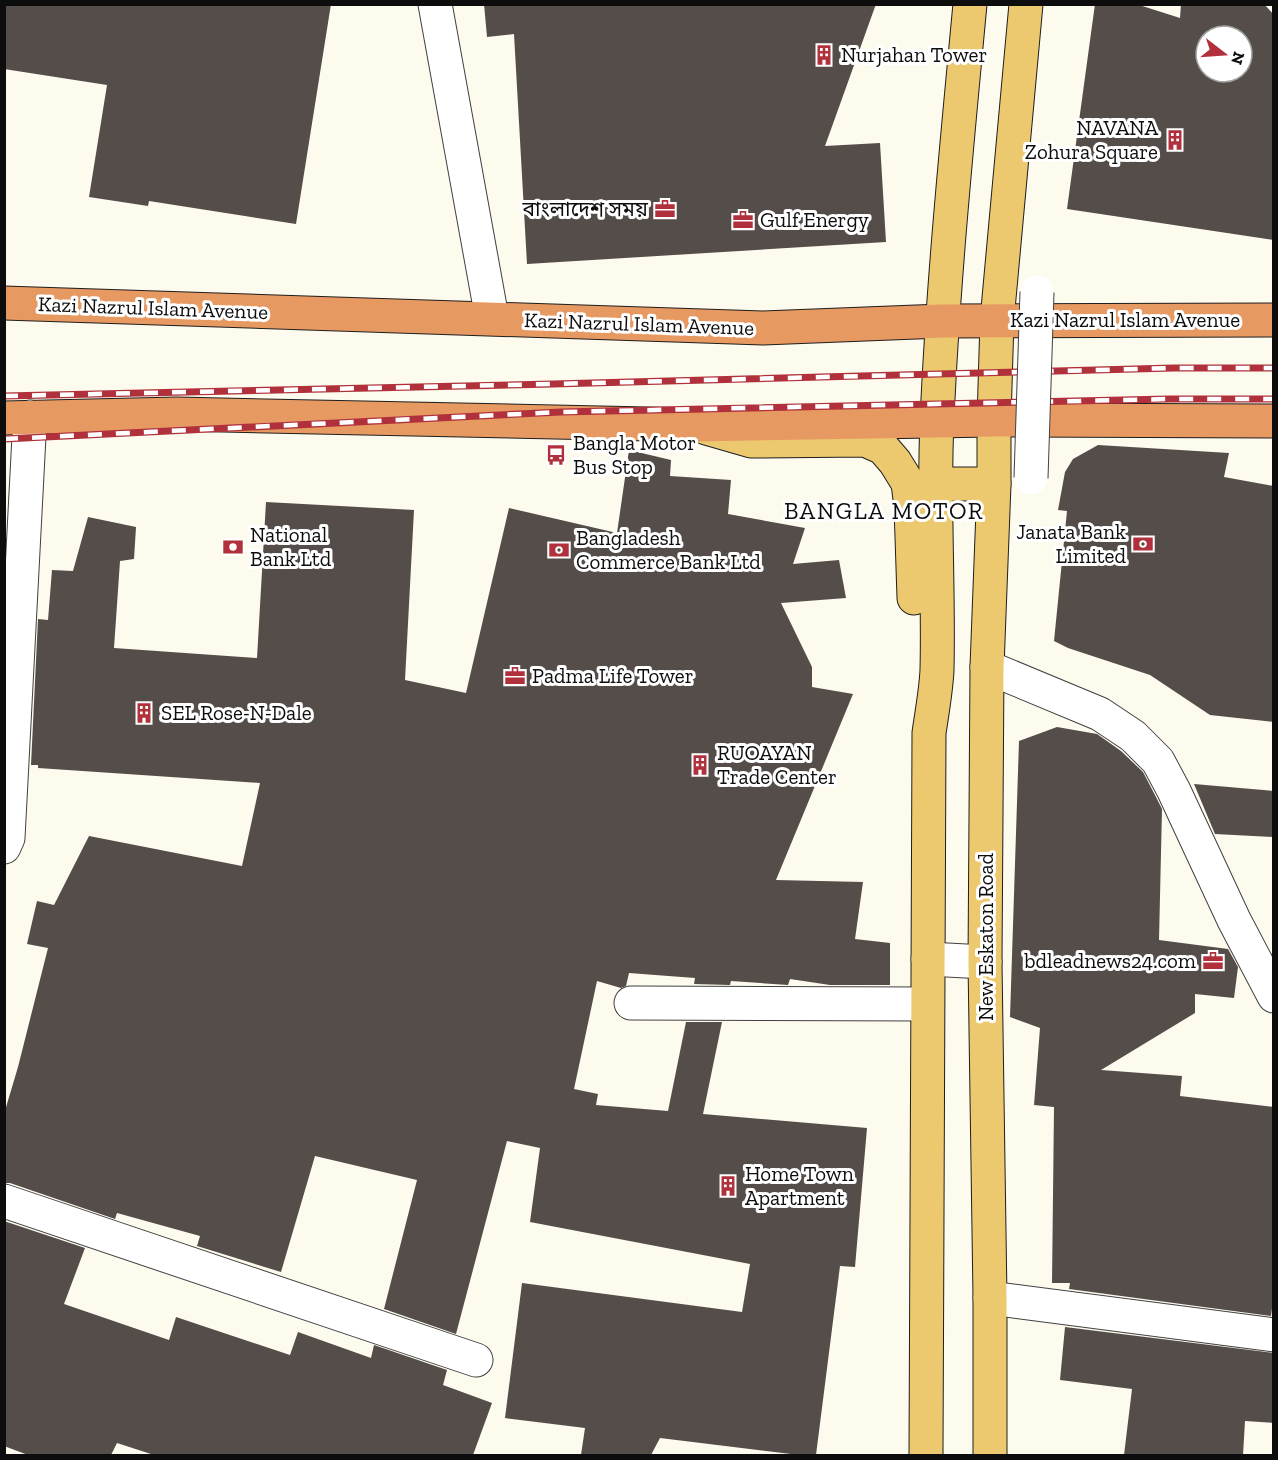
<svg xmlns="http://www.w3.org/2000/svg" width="1278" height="1460" viewBox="0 0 1278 1460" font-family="'Zilla Slab','Noto Sans Bengali',serif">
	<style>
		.building { fill: #544d4a; fill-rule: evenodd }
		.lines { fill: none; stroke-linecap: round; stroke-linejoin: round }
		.minor-casing { stroke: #404040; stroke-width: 35 }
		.major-casing { stroke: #1e1e1e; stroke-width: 35 }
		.highway-casing { stroke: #1e1e1e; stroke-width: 35 }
		.minor { stroke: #fff; stroke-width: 33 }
		.major { stroke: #ecc96f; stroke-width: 33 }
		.highway { stroke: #e79962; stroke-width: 33 }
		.rail-casing { stroke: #b0313c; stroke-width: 7 }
		.rail { stroke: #fff; stroke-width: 4.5; stroke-dasharray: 14; stroke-linecap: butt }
		.minor-bridge-casing { stroke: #404040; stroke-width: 35; stroke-linecap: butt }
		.minor-bridge { stroke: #fff; stroke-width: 33 }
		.labels { text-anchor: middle; stroke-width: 6; stroke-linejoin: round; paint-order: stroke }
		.poi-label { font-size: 21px; fill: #0d0d0d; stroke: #fff; text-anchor: start }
		.street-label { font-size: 21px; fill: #0d0d0d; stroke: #fff }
		.quarter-label { font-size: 24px; letter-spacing: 1.5px; fill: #0d0d0d; stroke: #fff }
	</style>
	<rect width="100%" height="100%" fill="#fdfaee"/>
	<g class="building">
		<polygon points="4,4 331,4 296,224 149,201 148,206 89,197 107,85 4,69"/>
		<polygon points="484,4 876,4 825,146 880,143 886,242 527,264 514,34 487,37"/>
		<path d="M1095 4H1136L1180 18 1181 4H1264L1274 15V240L1067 209ZM1206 36H1242V72H1206Z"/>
		<polygon points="1098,445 1229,453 1224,477 1274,486 1274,722 1210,715 1150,675 1068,648 1054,641 1067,511 1058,510 1065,472 1073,459"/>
		<polygon points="629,450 671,460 670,476 731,480 728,514 805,528 793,564 839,560 846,598 781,603 812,667 812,687 853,694 776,880 863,882 855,939 890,943 890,985 830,985 790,979 788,985 731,981 730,985 694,984 695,978 629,973 626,986 621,988 597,981 574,1089 598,1094 596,1105 668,1111 686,1022 722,1022 703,1114 867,1128 855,1267 840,1266 816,1455 799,1455 660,1438 651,1455 581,1455 585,1428 505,1418 522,1283 742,1312 750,1264 530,1222 540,1148 507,1141 456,1334 384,1309 417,1180 315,1156 281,1272 197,1246 200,1236 117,1213 115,1219 10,1183 4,1183 4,1114 18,1067 48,948 27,944 37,901 54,905 89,836 242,866 260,783 38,768 38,765 31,765 38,619 48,620 52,570 73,571 88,517 136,527 134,559 120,561 114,648 257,658 266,502 414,510 405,680 466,693 509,508 617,533"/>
		<polygon points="1057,727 1097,734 1121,751 1143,772 1157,799 1162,809 1159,940 1228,949 1238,967 1234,998 1195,994 1195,1013 1101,1070 1182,1076 1180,1096 1274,1107 1274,1293 1271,1316 1069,1289 1070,1283 1052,1283 1054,1107 1034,1105 1040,1028 1010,1017 1019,741"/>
		<polygon points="1194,784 1274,791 1274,837 1215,834"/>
		<polygon points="4,1221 85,1248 64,1304 169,1340 176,1317 290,1355 298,1332 371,1358 374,1345 447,1370 443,1385 492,1403 473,1455 154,1455 117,1443 111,1455 28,1455 4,1446"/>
		<polygon points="1065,1327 1274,1353 1274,1423 1245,1421 1243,1455 1124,1455 1132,1389 1060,1380"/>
	</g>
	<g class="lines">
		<g class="minor-casing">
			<g id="minor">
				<polyline points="435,4 492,318"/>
				<polyline points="987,667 1100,714 1133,736 1158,761 1174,791 1234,920 1274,996"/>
				<polyline points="4,847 8,838 30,417"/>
				<polyline points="928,959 985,962"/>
				<polyline points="631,1003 927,1004"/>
				<polyline points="4,1201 476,1360"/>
				<polyline points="990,1298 1274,1335"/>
			</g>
		</g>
		<g class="major-casing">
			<g id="major">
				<polyline points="706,428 751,441 865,440 883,448 895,462 908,483 911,507 914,598"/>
				<polyline points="935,484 994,484"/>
				<path d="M926 1456 929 733C932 712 936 691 937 670 939 587 933 504 937 421 943 282 957 143 970 4"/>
				<polyline points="990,1456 990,1298 985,962 987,667 994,484 994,420 997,320 1026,4"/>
			</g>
		</g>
		<g class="highway-casing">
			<g id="highway">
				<polyline points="4,303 763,328 942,321 1274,320"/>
				<polyline points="4,418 177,414 694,425 994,420 1274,421"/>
			</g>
		</g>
		<use href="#minor" class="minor"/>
		<use href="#major" class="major"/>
		<use href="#highway" class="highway"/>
		<g class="rail-casing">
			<g id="rail">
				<polyline points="4,396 553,384 1174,368 1274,368"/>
				<polyline points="4,439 561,412 1169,399 1274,399"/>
			</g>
		</g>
		<use href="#rail" class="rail"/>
		<g class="minor-bridge-casing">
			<polyline id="minor-bridge" points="1031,478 1037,292"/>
		</g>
		<use href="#minor-bridge" class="minor-bridge"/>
	</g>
	<defs>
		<g id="building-bare" transform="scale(1.62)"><path d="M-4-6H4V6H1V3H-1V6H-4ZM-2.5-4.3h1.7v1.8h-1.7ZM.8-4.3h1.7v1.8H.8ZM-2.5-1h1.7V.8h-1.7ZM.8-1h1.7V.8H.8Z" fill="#b0313c" stroke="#fff" stroke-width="2.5" paint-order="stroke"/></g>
		<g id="office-bare" transform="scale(1.62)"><path d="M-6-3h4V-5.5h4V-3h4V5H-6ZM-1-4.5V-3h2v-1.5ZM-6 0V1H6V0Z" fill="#b0313c" stroke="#fff" stroke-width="2.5" paint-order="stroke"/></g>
		<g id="bus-bare" transform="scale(1.62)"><path d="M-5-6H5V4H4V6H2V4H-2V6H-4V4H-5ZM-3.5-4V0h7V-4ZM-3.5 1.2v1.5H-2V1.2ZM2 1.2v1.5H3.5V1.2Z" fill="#b0313c" stroke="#fff" stroke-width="2.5" paint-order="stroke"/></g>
		<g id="bank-bare" transform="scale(1.62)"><path d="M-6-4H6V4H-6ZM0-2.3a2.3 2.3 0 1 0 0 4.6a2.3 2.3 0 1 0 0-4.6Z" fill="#b0313c" stroke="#fff" stroke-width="2.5" paint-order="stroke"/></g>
	</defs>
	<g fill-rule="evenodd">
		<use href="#building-bare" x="824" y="55"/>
		<use href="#building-bare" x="1175" y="140"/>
		<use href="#office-bare" x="665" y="209"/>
		<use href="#office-bare" x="743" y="220"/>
		<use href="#bus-bare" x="556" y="455"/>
		<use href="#bank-bare" x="1143" y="544"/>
		<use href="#bank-bare" x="233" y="547"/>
		<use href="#bank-bare" x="559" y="550"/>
		<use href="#office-bare" x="515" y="676"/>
		<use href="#building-bare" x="144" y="713"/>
		<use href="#building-bare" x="700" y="765"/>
		<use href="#office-bare" x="1213" y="961"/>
		<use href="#building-bare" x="728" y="1186"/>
	</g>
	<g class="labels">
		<g class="poi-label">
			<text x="841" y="62">Nurjahan Tower</text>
			<text x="1158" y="135" text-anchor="end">NAVANA<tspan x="1158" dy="24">Zohura Square</tspan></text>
			<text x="648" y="216" text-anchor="end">বাংলাদেশ সময়</text>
			<text x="760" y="227">Gulf Energy</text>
			<text x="573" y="450">Bangla Motor<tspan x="573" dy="24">Bus Stop</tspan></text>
			<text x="1126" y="539" text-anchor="end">Janata Bank<tspan x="1126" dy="24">Limited</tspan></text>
			<text x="250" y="542">National<tspan x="250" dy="24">Bank Ltd</tspan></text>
			<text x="576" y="545">Bangladesh<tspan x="576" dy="24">Commerce Bank Ltd</tspan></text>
			<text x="532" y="683">Padma Life Tower</text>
			<text x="161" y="720">SEL Rose-N-Dale</text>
			<text x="717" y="760">RUOAYAN<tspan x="717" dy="24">Trade Center</tspan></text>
			<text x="1196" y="968" text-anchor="end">bdleadnews24.com</text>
			<text x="745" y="1181">Home Town<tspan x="745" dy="24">Apartment</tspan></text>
		</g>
		<g class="street-label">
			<text transform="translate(153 308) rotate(2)" y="7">Kazi Nazrul Islam Avenue</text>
			<text x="1125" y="327">Kazi Nazrul Islam Avenue</text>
			<text transform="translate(639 324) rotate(2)" y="7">Kazi Nazrul Islam Avenue</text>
			<text transform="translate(986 937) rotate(-90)" y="7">New Eskaton Road</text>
		</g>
		<g class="quarter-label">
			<text x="884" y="519">BANGLA MOTOR</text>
		</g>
	</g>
	<rect width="1278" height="1460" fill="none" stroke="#0d0d0d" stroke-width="12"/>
	<g transform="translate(1224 54) rotate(107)"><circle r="28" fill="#ffffff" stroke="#9e9e9e" stroke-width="1.5"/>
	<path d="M0-4.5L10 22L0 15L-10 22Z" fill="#b0313c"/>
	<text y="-9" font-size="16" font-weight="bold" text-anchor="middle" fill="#0d0d0d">N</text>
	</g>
</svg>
